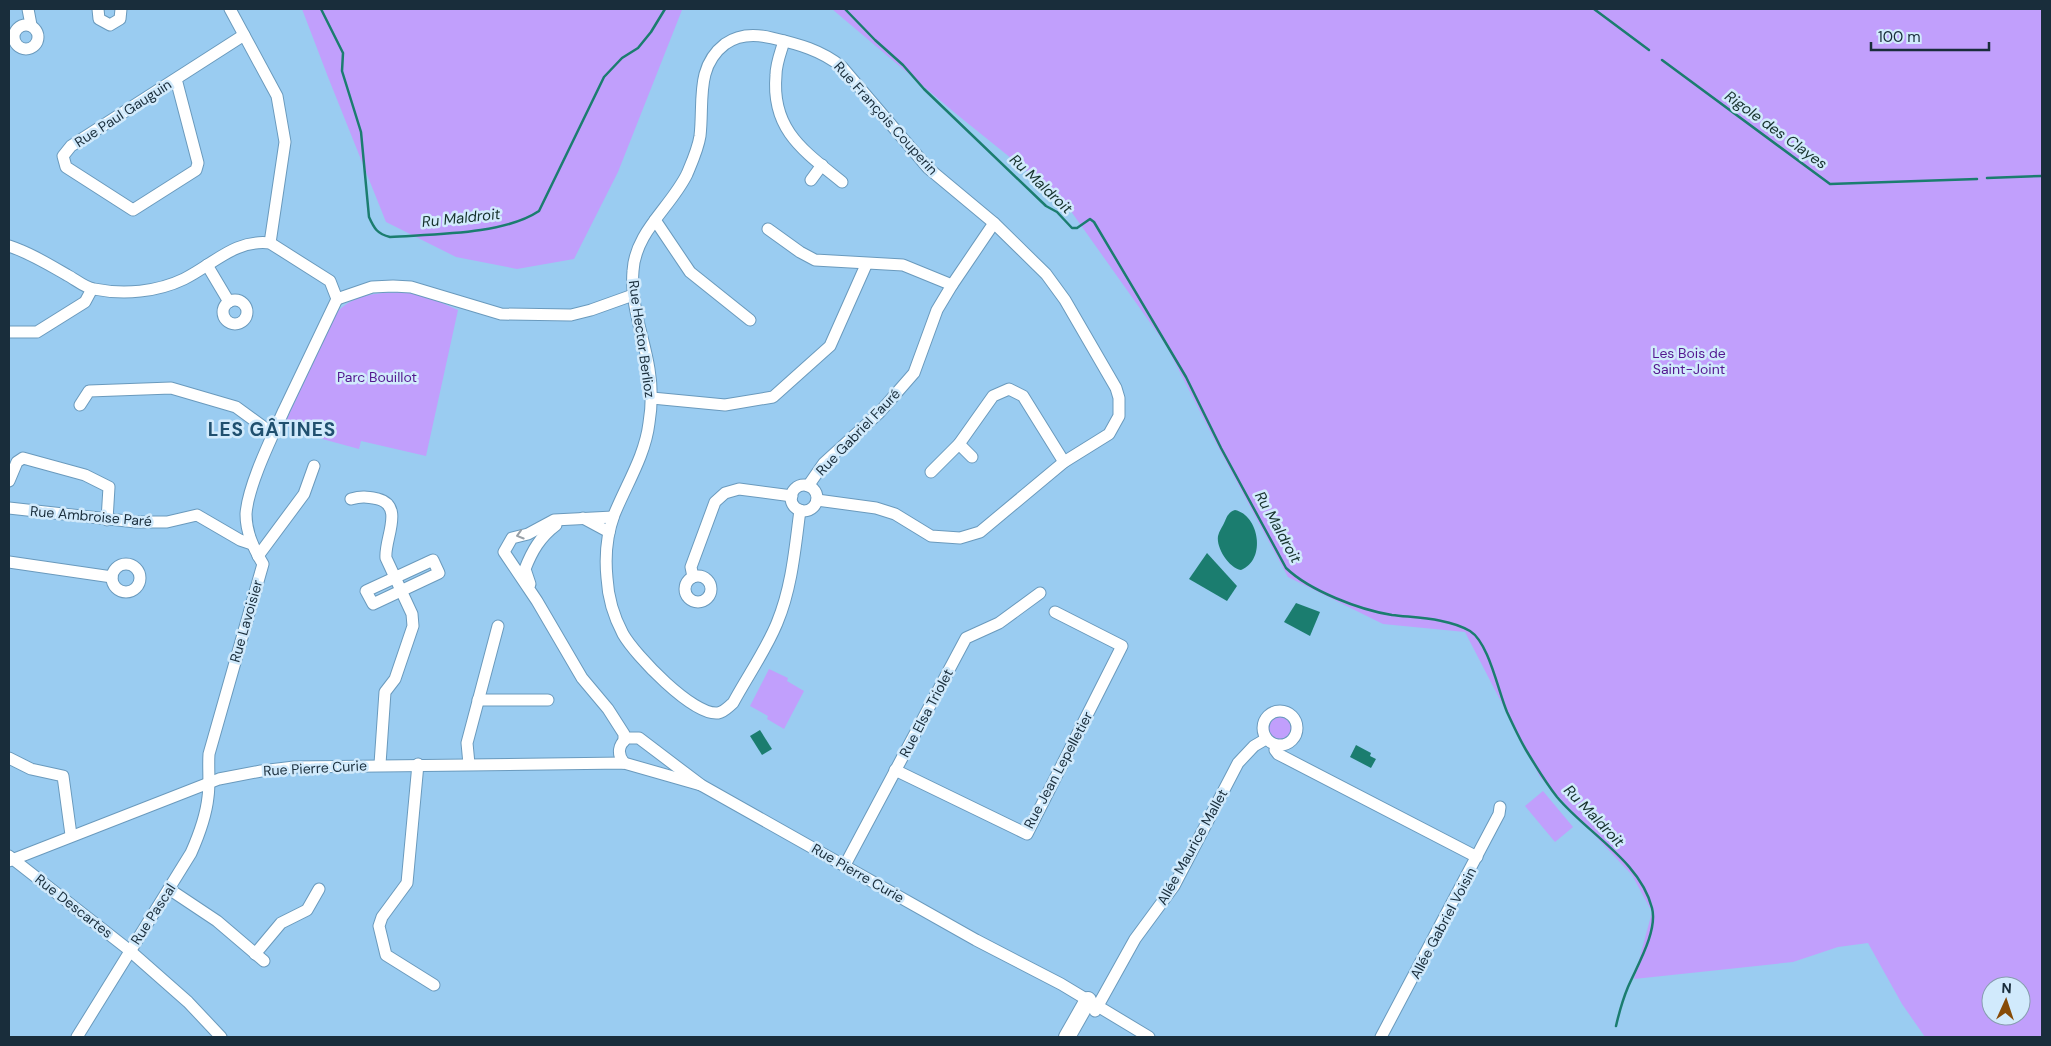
<svg xmlns="http://www.w3.org/2000/svg" width="2051" height="1046" viewBox="0 0 2051 1046" font-family="'DM Sans',sans-serif">
	<style>
		.green { fill: #c19ffc; fill-rule: evenodd }
		.water { fill: #1b7d6f }
		.lines { fill: none; stroke-linecap: round; stroke-linejoin: round }
		.stream { stroke: #1b7d6f; stroke-width: 2.5 }
		.minor-casing { stroke: #6a9abd; stroke-width: 13 }
		.highway-casing { stroke: #6a9abd; stroke-width: 18 }
		.minor { stroke: #fff; stroke-width: 11 }
		.highway { stroke: #fff; stroke-width: 16 }
		.oneway { stroke: #98a0a7 }
		.labels { text-anchor: middle; stroke-width: 5; stroke-linejoin: round; paint-order: stroke }
		.street-label { font-size: 14px; fill: #192d3b; stroke: #d1eafc }
		.park-label { font-size: 14px; fill: #53178f; stroke: #d1eafc }
		.water-label { font-size: 15px; font-style: italic; fill: #16322c; stroke: #d1eafc }
		.district-label { font-size: 19px; font-weight: bold; letter-spacing: 1px; fill: #20506f; stroke: #d1eafc }
	</style>
	<rect width="100%" height="100%" fill="#9accf1"/>
	<g class="green">
		<polygon points="302,9 685,9 682,10 618,172 574,259 517,269 456,257 386,222 328,77"/>
		<path d="M832 9H2042V1037H1925L1902 1004 1868 943 1838 947 1793 962 1634 979 1652 912 1632 875 1540 777 1465 632 1383 624 1288 577 1216 443 1166 345 1063 200 955 113ZM1991 986H2021V1016H1991Z"/>
		<path d="M401 292 424 295 458 310 426 456 361 441 359 449 326 440 284 425 336 313C354 294 377 293 401 292Z"/>
		<polygon points="769,669 788,678 787,681 804,691 784,729 767,719 768,716 750,706"/>
		<circle cx="1280" cy="728" r="13"/>
		<polygon points="1543,791 1573,827 1555,842 1525,806"/>
	</g>
	<g class="water">
		<path d="M1235 510C1259 515 1267 560 1241 570 1229 568 1216 548 1218 536 1219 531 1223 526 1225 521 1227 516 1229 512 1235 510Z"/>
		<polygon points="1207,553 1237,586 1227,601 1189,579"/>
		<polygon points="1296,603 1320,612 1310,636 1284,622"/>
		<polygon points="760,730 772,749 762,755 750,736"/>
		<polygon points="1356,745 1371,753 1370,756 1376,759 1371,768 1350,757"/>
	</g>
	<g class="lines">
		<g class="stream">
			<path d="M321 9 343 53 342 71 361 132 369 217C374 228 377 234 390 237 433 234 503 235 539 211L604 77 622 58 638 48 651 32 665 9"/>
			<path d="M845 9 875 40 903 65 924 89 1046 206 1057 212 1072 228H1077L1090 219 1094 222 1186 377 1221 448 1286 568C1310 591 1360 610 1392 615 1417 618 1448 618 1470 631 1489 643 1498 691 1507 712 1513 725 1519 738 1526 750 1535 765 1546 783 1557 797 1587 833 1640 861 1652 908 1658 931 1637 966 1628 987 1623 999 1619 1013 1616 1026"/>
			<polyline points="1594,9 1649,50"/>
			<polyline points="1662,60 1830,184 1977,179"/>
			<polyline points="1987,178 2042,176"/>
		</g>
		<g class="minor-casing">
			<g id="minor">
				<polyline points="28,9 31,25"/>
				<polyline points="98,9 99,19 110,25 120,19 121,9"/>
				<polyline points="230,9 277,96 285,142 270,243"/>
				<circle cx="26" cy="37" r="12"/>
				<path d="M784 41C781 52 776 63 776 75 771 130 804 151 842 182"/>
				<polyline points="176,79 198,163 196,170 133,210 66,167 63,156 71,146 244,35"/>
				<polyline points="811,180 822,165"/>
				<polyline points="655,220 690,272 750,320"/>
				<polyline points="768,229 800,252 815,260 903,265 952,285"/>
				<path d="M9 246C30 253 48 264 67 275 75 279 85 288 94 289 124 295 157 292 184 279 214 264 235 239 270 243L330 281 337 299C319 336 302 373 284 410 272 437 248 485 246 514 246 533 254 549 263 564L209 754C208 767 210 784 208 797 206 816 199 835 191 853L77 1037"/>
				<polyline points="207,265 229,302"/>
				<polyline points="337,299 372,287 393,286 411,287 501,314 571,315 591,310 633,295"/>
				<circle cx="235" cy="312" r="12"/>
				<polyline points="9,332 37,332 85,302 92,289"/>
				<polyline points="652,398 725,405 773,397 830,346 866,265"/>
				<polyline points="80,405 89,391 171,388 236,407 273,434"/>
				<polyline points="959,444 972,457"/>
				<polyline points="931,472 959,444 993,396 1009,389 1023,396 1064,462"/>
				<polyline points="9,481 17,462 23,458 85,475 109,487 107,520"/>
				<circle cx="804" cy="498" r="13"/>
				<polyline points="808,486 824,463 879,413 914,373 937,310 952,285 994,223"/>
				<path d="M351 499C362 496 367 497 378 499 405 506 384 539 386 558L412 614 413 626 395 679 385 692 380 764"/>
				<polyline points="9,508 136,522 167,522 197,515 240,540 252,544"/>
				<path d="M800 510C795 548 792 587 777 623 766 650 747 677 733 703 728 707 724 712 718 713 693 716 635 655 623 634 614 617 608 597 607 578 605 558 607 534 614 515 626 485 645 456 649 423 652 405 652 387 649 369 644 337 630 305 633 271 635 232 671 207 687 174 692 162 698 149 700 136 704 102 695 67 725 44 739 34 756 34 772 38 798 44 821 50 842 67L928 168 994 223 1046 274 1065 300 1116 388 1119 398V416L1109 434 1064 462 980 532 960 538 931 536 895 514 876 508 817 500"/>
				<polyline points="613,517 554,520 528,534 512,538 504,552 537,601 582,678 608,709 624,734 624,741"/>
				<polyline points="583,518 609,532"/>
				<polyline points="258,556 304,494 314,466"/>
				<polygon points="433,560 439,573 373,604 366,591"/>
				<polyline points="9,562 112,577"/>
				<circle cx="126" cy="578" r="14"/>
				<circle cx="698" cy="589" r="13"/>
				<polyline points="693,577 691,567 715,502 725,493 739,489 792,496"/>
				<path d="M530 584 525 569C532 551 540 537 556 525"/>
				<polyline points="478,700 548,700"/>
				<circle cx="1280" cy="728" r="17"/>
				<polyline points="1276,745 1275,750 1278,754 1477,857"/>
				<polyline points="9,758 31,769 63,776 71,835"/>
				<path d="M624 763C617 754 618 745 627 738H639L701 785 976 940 1061 984 1149 1037"/>
				<polyline points="418,764 407,883 382,917 379,926 386,955 434,985"/>
				<polyline points="469,764 467,743 498,626"/>
				<polyline points="895,770 1027,834 1122,646 1055,612"/>
				<polyline points="9,856 129,950 188,1002 221,1037"/>
				<polyline points="9,861 219,779 261,771 294,767 624,763 701,785"/>
				<polyline points="845,865 966,638 999,623 1040,593"/>
				<polyline points="169,889 217,921 264,961"/>
				<polyline points="255,954 281,923 307,910 319,889"/>
				<polyline points="1095,1011 1135,939 1174,886 1238,763 1254,746 1266,739"/>
				<polyline points="1381,1037 1499,814 1500,807"/>
			</g>
		</g>
		<g class="highway-casing">
			<polyline id="highway" points="1067,1037 1088,1000"/>
		</g>
		<use href="#minor" class="minor"/>
		<use href="#highway" class="highway"/>
	</g>
	<defs><path id="oneway-chevron" d="M-2-3.5L2.5 0L-2 3.5" fill="none" stroke-width="1.6" stroke-linecap="round" stroke-linejoin="round" transform="scale(1.25)"/></defs>
	<use class="oneway" href="#oneway-chevron" transform="translate(520 535) rotate(163)"/>
	<g class="labels">
		<g class="street-label">
			<text transform="translate(123 113) rotate(-33)" y="5">Rue Paul Gauguin</text>
			<text transform="translate(886 118) rotate(48)" y="5">Rue François Couperin</text>
			<text transform="translate(642 339) rotate(82)" y="5">Rue Hector Berlioz</text>
			<text transform="translate(858 432) rotate(-46)" y="5">Rue Gabriel Fauré</text>
			<text transform="translate(91 516) rotate(5)" y="5">Rue Ambroise Paré</text>
			<text transform="translate(246 621) rotate(-74)" y="5">Rue Lavoisier</text>
			<text transform="translate(926 713) rotate(-62)" y="5">Rue Elsa Triolet</text>
			<text transform="translate(315 768) rotate(-3)" y="5">Rue Pierre Curie</text>
			<text transform="translate(1058 770) rotate(-62)" y="5">Rue Jean Lepelletier</text>
			<text transform="translate(1192 847) rotate(-61)" y="5">Allée Maurice Mallet</text>
			<text transform="translate(858 873) rotate(30)" y="5">Rue Pierre Curie</text>
			<text transform="translate(74 906) rotate(38)" y="5">Rue Descartes</text>
			<text transform="translate(153 914) rotate(-57)" y="5">Rue Pascal</text>
			<text transform="translate(1443 923) rotate(-62)" y="5">Allée Gabriel Voisin</text>
		</g>
		<g class="park-label">
			<text x="1689" y="358">Les Bois de<tspan x="1689" dy="16">Saint-Joint</tspan></text>
			<text x="377" y="382">Parc Bouillot</text>
		</g>
		<g class="water-label">
			<text transform="translate(1776 130) rotate(36)" y="5">Rigole des Clayes</text>
			<text transform="translate(1041 184) rotate(43)" y="5">Ru Maldroit</text>
			<text transform="translate(461 218) rotate(-6)" y="5">Ru Maldroit</text>
			<text transform="translate(1278 527) rotate(61)" y="5">Ru Maldroit</text>
			<text transform="translate(1594 816) rotate(46)" y="5">Ru Maldroit</text>
		</g>
		<g class="district-label">
			<text x="272" y="436">LES GÂTINES</text>
		</g>
	</g>
	<rect width="2051" height="1046" fill="none" stroke="#192d3b" stroke-width="20"/>
	<g transform="translate(2006 1001) rotate(3)"><circle r="24" fill="#d1eafc" stroke="#879eaf"/>
	<path d="M0-4L9 19L0 12L-9 19Z" fill="#874b07"/>
	<text y="-8" font-size="14" font-weight="bold" text-anchor="middle" fill="#192d3b">N</text>
	</g>
	<path d="M1871 42v8h118v-8" fill="none" stroke="#192d3b" stroke-width="2.5"/>
	<text x="1878" y="42" font-size="15" fill="#192d3b" stroke="#d1eafc" stroke-width="4" paint-order="stroke">100 m</text>
</svg>
